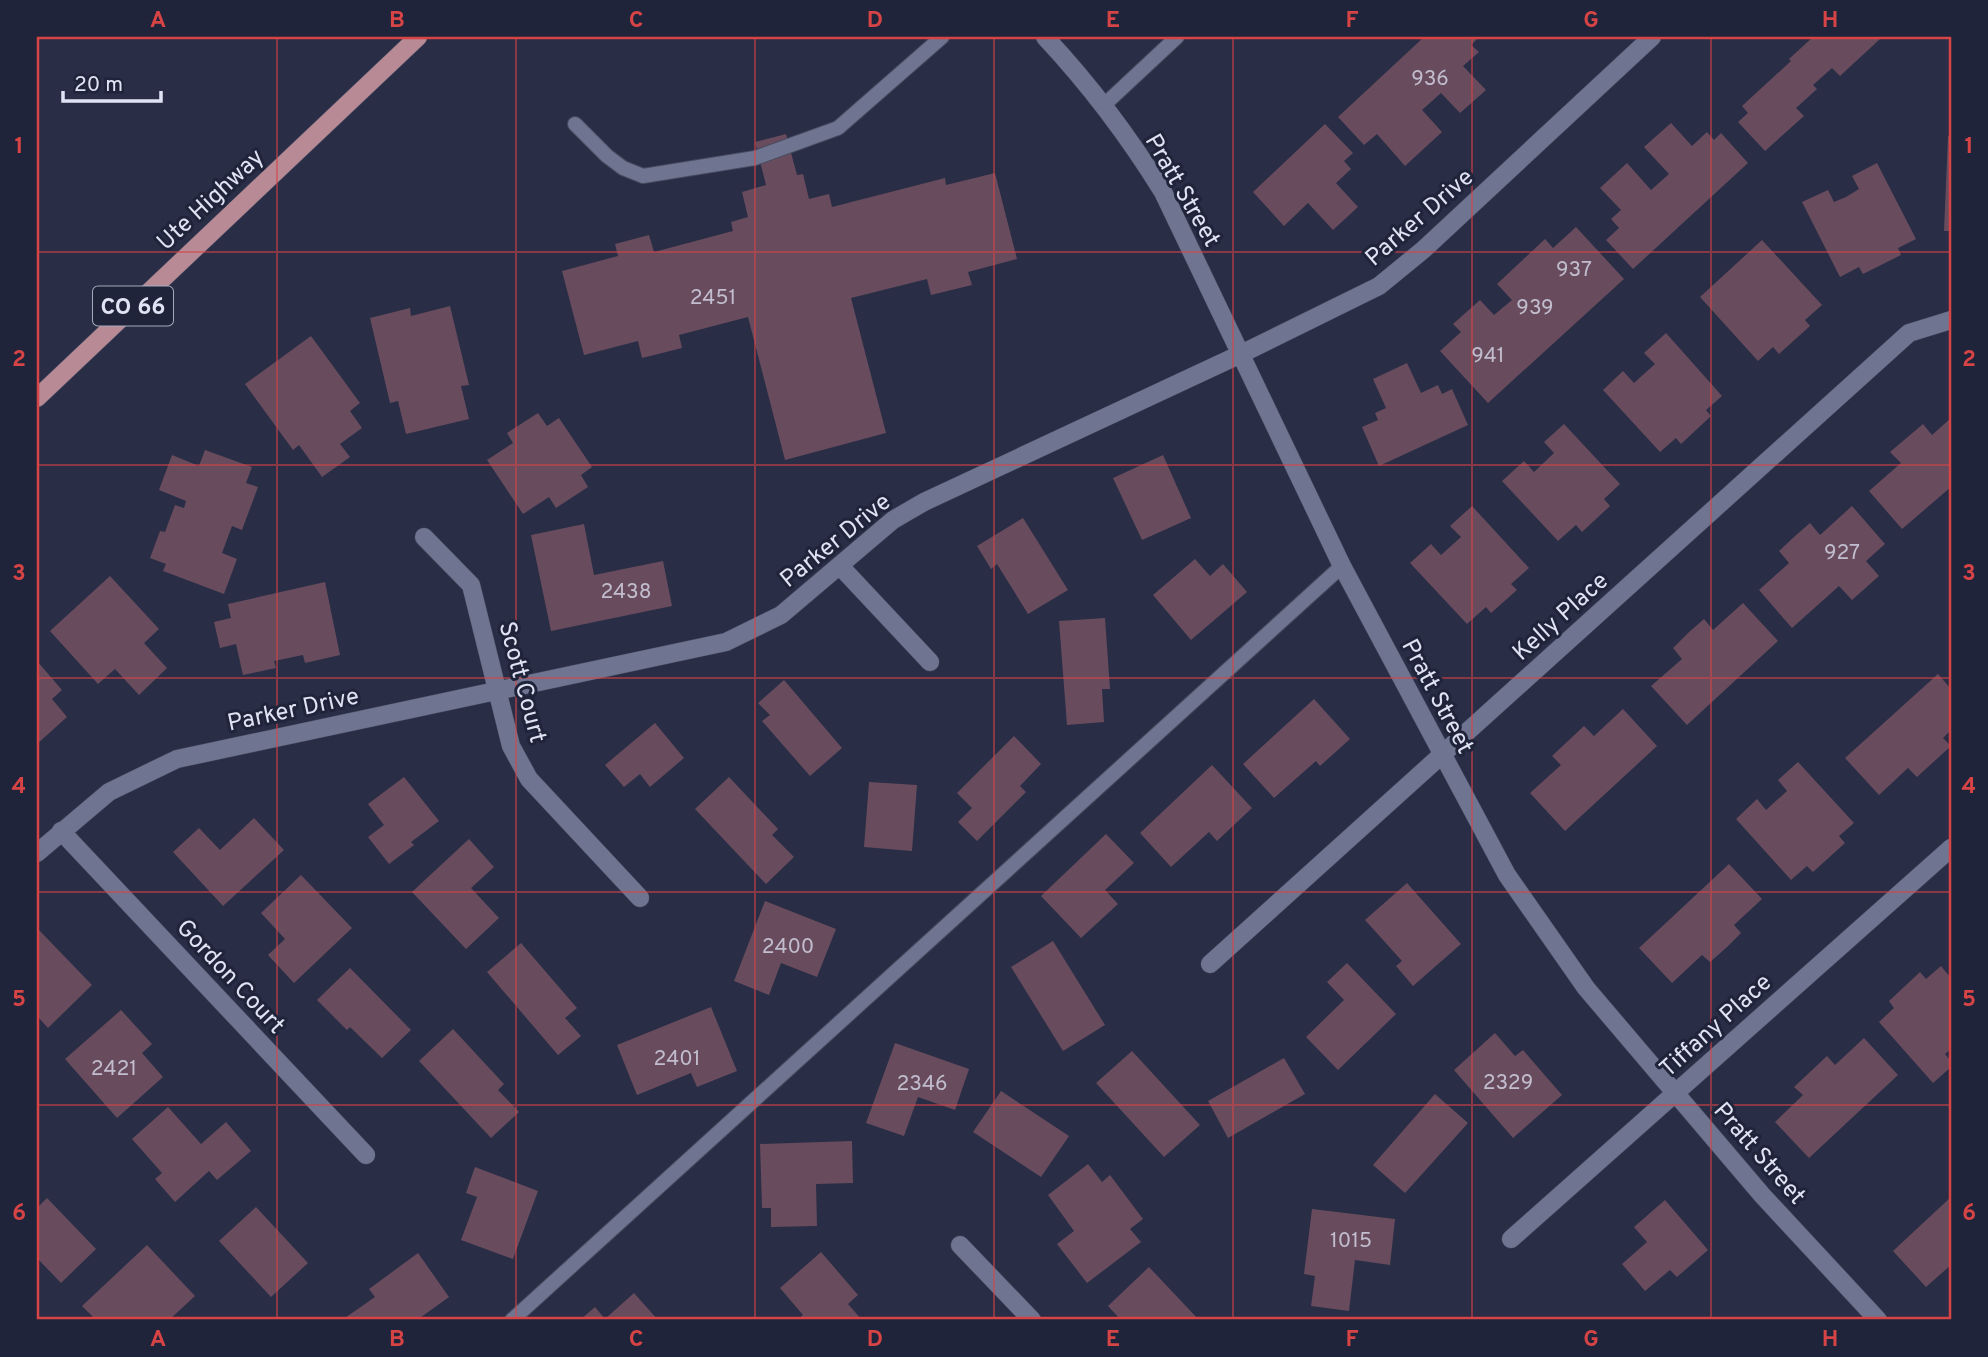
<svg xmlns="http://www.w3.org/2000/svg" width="1988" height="1357" viewBox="0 0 1988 1357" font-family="Overpass,sans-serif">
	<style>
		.building { fill: #684c5d }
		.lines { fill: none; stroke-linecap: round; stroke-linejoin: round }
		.lane-casing { stroke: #474b5f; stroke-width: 16 }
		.street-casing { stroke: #474b5f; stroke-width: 19 }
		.primary-casing { stroke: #474b5f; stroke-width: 19 }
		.lane { stroke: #6f7591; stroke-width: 14 }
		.street { stroke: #6f7591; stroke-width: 18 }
		.primary { stroke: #b78a96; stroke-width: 18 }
		.grid { fill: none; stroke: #d74446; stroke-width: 2; stroke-opacity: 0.55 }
		.labels { text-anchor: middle; stroke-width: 6; stroke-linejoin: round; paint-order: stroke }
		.number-label { font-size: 21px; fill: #c1bdce }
		.shield { fill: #1f243b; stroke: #a5aabc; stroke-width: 2 }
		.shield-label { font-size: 23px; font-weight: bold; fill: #dfe3f3 }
		.street-label { font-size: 24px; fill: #dfe3f3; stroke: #1f243b }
		.neatline { fill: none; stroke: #d74446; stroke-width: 2.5 }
		.grid-label { font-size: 23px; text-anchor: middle; font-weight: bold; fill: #d74446 }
	</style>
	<rect width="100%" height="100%" fill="#292d46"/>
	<g class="building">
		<polygon points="1424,37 1479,37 1471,45 1479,52 1463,66 1486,90 1460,113 1441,93 1422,110 1442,132 1405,166 1377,134 1364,145 1338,117"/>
		<polygon points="1813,37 1878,37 1880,39 1840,76 1832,68 1813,85 1817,89 1796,108 1804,116 1765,151 1738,122 1748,113 1742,106 1791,61 1789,59"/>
		<polygon points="1671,123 1692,146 1707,132 1714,140 1721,133 1748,163 1633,269 1606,240 1619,228 1611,219 1621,210 1600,188 1627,163 1651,190 1669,174 1644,147"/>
		<polygon points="1325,124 1353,153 1344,161 1351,169 1336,183 1358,207 1333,230 1308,203 1284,226 1253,192"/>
		<polygon points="786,134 797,175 803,174 809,199 829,194 832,207 945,178 946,185 995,173 1017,259 968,272 972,285 931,295 927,279 851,298 886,433 785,460 748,317 679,335 682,348 642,358 638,341 584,355 562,271 618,256 615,244 649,235 654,252 733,231 731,222 748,217 742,192 766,185 755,142"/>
		<polygon points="1948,136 1951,136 1951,231 1944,231"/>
		<polygon points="1877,163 1916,239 1898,248 1901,255 1863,274 1859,267 1840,277 1802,202 1828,190 1834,202 1846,197 1859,189 1852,176"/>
		<polygon points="1576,227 1624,279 1488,403 1440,351 1461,332 1453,324 1480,300 1494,315 1512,300 1497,284 1545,239 1553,248"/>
		<polygon points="1762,240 1822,305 1805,320 1810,326 1779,354 1773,347 1758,361 1700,297"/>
		<polygon points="450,306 469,385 461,386 469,419 406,434 398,401 390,403 370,318 410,308 411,316"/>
		<polygon points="1666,333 1722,396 1706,410 1711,416 1681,444 1676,438 1660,452 1603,390 1623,371 1634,383 1645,373 1655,364 1644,353"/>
		<polygon points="311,336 360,403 350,411 362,428 340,444 350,457 322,477 299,445 293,450 245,384"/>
		<polygon points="1407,363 1421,393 1438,385 1442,394 1452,389 1468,425 1379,466 1362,427 1378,420 1375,413 1386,408 1373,379"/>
		<polygon points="538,413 547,426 559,418 592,467 581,475 588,487 556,508 549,497 523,514 487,460 513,443 507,433"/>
		<polygon points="1951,418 1951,487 1902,529 1869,491 1901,463 1890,452 1923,424 1932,435"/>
		<polygon points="1564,424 1620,484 1604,499 1610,506 1582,532 1576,525 1558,541 1502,481 1524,461 1534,472 1554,453 1544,442"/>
		<polygon points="205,450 252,467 246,483 258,487 242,530 232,526 222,553 237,559 224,594 163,571 166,564 150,558 160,531 165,532 175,505 184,508 186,501 159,490 172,455 199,466"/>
		<polygon points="1163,455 1191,518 1142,540 1113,478"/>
		<polygon points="1472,506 1529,568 1511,584 1517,590 1491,613 1486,607 1467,624 1410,563 1431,544 1441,555 1461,537 1450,526"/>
		<polygon points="1852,506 1885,544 1866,561 1879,576 1852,600 1839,586 1792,628 1759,590 1789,563 1779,551 1795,536 1810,523 1820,535"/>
		<polygon points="1023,518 1068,590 1028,614 997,564 991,569 977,546"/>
		<polygon points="584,524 594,575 663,561 672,606 551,631 531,535"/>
		<polygon points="1195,559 1210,576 1223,564 1247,592 1191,640 1153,595"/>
		<polygon points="110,576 159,629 144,643 167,668 139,695 115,669 98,684 50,631"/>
		<polygon points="325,582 340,655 305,663 303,655 274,661 276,668 243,675 236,644 220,648 214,622 231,618 228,604"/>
		<polygon points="1743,603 1778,641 1687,725 1651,686 1682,659 1673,648 1688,633 1704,619 1713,630"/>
		<polygon points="1105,618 1110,689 1102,689 1104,722 1067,725 1059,621"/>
		<polygon points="37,661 62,690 52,699 67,717 37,744"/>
		<polygon points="1938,674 1951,689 1951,730 1943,738 1951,746 1917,777 1908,768 1879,795 1845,758"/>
		<polygon points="784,680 842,748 810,776 762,721 770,715 758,703"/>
		<polygon points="1314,699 1350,739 1320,766 1316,761 1274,798 1243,764"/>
		<polygon points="1623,709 1657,746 1565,831 1530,793 1561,765 1552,756 1584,726 1594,736"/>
		<polygon points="655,723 684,758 650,787 640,774 624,787 605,765"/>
		<polygon points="1014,736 1041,764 1020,786 1026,792 977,841 958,822 972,808 957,793"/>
		<polygon points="1798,762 1854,823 1839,836 1845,843 1813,872 1807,866 1791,880 1736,819 1757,799 1766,810 1787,791 1778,780"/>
		<polygon points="1212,765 1252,808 1217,841 1209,832 1171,867 1140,833"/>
		<polygon points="404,777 439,821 411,842 414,845 389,864 368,837 384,825 368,804"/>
		<polygon points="729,777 778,829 772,835 794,857 766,884 695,809"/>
		<polygon points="869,782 917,785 912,851 864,847"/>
		<polygon points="254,818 284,850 223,906 173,852 199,828 220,850"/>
		<polygon points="1106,834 1134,863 1105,890 1118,904 1081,938 1041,896"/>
		<polygon points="469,839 494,867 471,888 499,918 466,949 412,892"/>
		<polygon points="1729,864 1762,899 1734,925 1741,933 1726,948 1710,962 1702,955 1672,983 1639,948"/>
		<polygon points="301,875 352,928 294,983 268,955 285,939 261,913"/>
		<polygon points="1407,883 1461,944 1413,986 1396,966 1402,961 1365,920"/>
		<polygon points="765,901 836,929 817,977 781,963 769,995 734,981"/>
		<polygon points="37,928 92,985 48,1028 37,1016"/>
		<polygon points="1053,941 1105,1025 1063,1051 1011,967"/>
		<polygon points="521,943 577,1008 565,1018 581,1036 558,1055 487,972"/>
		<polygon points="1347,963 1396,1014 1338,1070 1306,1037 1344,1000 1327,982"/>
		<polygon points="1941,966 1951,978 1951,1049 1945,1054 1951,1061 1951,1067 1933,1083 1879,1022 1894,1008 1889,1001 1920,972 1926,979"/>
		<polygon points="350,968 411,1030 382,1058 350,1027 347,1030 317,1000"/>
		<polygon points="711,1007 737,1071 697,1087 691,1073 637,1095 617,1045"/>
		<polygon points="121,1010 152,1044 142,1053 163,1077 117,1118 65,1059"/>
		<polygon points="453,1029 504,1084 498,1090 519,1112 491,1138 419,1061"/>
		<polygon points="1495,1033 1515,1056 1523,1050 1562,1095 1513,1138 1454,1070"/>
		<polygon points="1864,1038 1898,1075 1809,1158 1775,1122 1803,1095 1794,1087 1827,1056 1835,1065"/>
		<polygon points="895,1043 969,1069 955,1110 918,1097 904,1136 866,1123"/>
		<polygon points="1132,1051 1200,1125 1164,1157 1096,1083"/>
		<polygon points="1284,1058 1305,1094 1228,1138 1208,1101"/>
		<polygon points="1001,1091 1069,1136 1041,1177 973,1132"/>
		<polygon points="1435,1094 1468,1123 1405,1193 1373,1165"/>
		<polygon points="168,1107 201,1144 226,1122 251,1151 217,1180 209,1171 175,1202 155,1179 162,1173 132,1139"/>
		<polygon points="852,1141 853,1183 816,1184 817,1226 771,1227 771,1208 762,1208 760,1144"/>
		<polygon points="1088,1164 1102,1182 1110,1175 1143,1219 1130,1229 1141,1242 1087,1283 1057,1244 1074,1231 1048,1195"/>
		<polygon points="475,1167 538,1191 513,1259 461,1240 477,1197 466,1193"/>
		<polygon points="1951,1197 1951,1265 1926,1287 1893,1251"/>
		<polygon points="47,1198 96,1249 61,1283 37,1258 37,1208"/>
		<polygon points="1665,1200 1708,1250 1677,1277 1670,1270 1645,1291 1622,1264 1647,1242 1634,1227"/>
		<polygon points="256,1207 308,1263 271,1297 219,1241"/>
		<polygon points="1312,1209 1395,1219 1390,1265 1355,1260 1349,1311 1311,1306 1315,1276 1304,1274"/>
		<polygon points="147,1245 195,1296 169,1320 96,1320 82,1306"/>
		<polygon points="821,1252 858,1295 848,1304 862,1320 797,1320 803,1315 780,1288"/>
		<polygon points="418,1253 449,1297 417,1320 342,1320 375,1297 369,1289"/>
		<polygon points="1149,1267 1199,1320 1121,1320 1108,1306"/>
		<polygon points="634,1293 658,1320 580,1320 595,1307 605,1319"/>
	</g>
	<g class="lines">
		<g class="lane-casing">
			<g id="lane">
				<polyline points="1103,106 1177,37"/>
				<polyline points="575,124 607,156 623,168 643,176 755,158 838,128 942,37"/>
				<polyline points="512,1320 1342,566"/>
			</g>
		</g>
		<g class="street-casing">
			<g id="street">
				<path d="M1045 37C1089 84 1129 137 1163 192L1342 566 1507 875 1586 988 1762 1195 1878 1320"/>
				<polyline points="424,537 471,585 511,746 529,779 640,898"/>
				<polyline points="840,566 930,662"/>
				<polyline points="61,831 366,1155"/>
				<polyline points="37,853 109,792 177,759 726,642 781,615 893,520 924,502 1241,354 1379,286 1423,250 1652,37"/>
				<polyline points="1210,964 1909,333 1951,320"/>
				<polyline points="1511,1239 1951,848"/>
				<polyline points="960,1245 1032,1320"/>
			</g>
		</g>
		<g class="primary-casing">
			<polyline id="primary" points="37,398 418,37"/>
		</g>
		<use href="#lane" class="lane"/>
		<use href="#street" class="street"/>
		<use href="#primary" class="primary"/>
	</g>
	<path class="grid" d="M277 37V1320M516 37V1320M755 37V1320M994 37V1320M1233 37V1320M1472 37V1320M1711 37V1320M37 252H1951M37 465H1951M37 678H1951M37 892H1951M37 1105H1951"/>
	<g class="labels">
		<g class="number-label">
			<text x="1430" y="85">936</text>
			<text x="1574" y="276">937</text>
			<text x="713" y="304">2451</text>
			<text x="1535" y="314">939</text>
			<text x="1488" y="362">941</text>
			<text x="1842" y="559">927</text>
			<text x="626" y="598">2438</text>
			<text x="788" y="953">2400</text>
			<text x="677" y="1065">2401</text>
			<text x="114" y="1075">2421</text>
			<text x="1508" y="1089">2329</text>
			<text x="922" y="1090">2346</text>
			<text x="1351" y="1247">1015</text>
		</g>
		<rect class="shield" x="93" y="286.5" width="80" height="39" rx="5"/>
		<g class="shield-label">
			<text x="133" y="314">CO 66</text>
		</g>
		<g class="street-label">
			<text transform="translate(1183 190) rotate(60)" y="8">Pratt Street</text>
			<text transform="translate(210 199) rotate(-43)" y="8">Ute Highway</text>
			<text transform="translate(1419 217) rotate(-41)" y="8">Parker Drive</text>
			<text transform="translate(835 540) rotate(-39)" y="8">Parker Drive</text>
			<text transform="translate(1560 616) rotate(-42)" y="8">Kelly Place</text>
			<text transform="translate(523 682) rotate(75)" y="8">Scott Court</text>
			<text transform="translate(1438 696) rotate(62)" y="8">Pratt Street</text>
			<text transform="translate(293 709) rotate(-12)" y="8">Parker Drive</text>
			<text transform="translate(231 976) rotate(47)" y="8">Gordon Court</text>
			<text transform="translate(1715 1025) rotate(-42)" y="8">Tiffany Place</text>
			<text transform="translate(1760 1153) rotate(49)" y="8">Pratt Street</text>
		</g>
	</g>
	<rect width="1988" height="1357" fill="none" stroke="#1f243b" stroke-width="77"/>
	<path d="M63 91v10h98v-10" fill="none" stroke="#dfe3f3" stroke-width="3.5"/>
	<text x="74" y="91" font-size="21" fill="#dfe3f3" stroke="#1f243b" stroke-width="5" paint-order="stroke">20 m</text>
	<rect x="38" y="38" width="1912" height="1280" class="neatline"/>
	<g class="grid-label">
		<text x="158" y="27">A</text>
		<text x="397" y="27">B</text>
		<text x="636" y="27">C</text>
		<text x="875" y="27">D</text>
		<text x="1113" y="27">E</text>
		<text x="1352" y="27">F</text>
		<text x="1591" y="27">G</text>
		<text x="1830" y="27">H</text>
		<text x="19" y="153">1</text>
		<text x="1969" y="153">1</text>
		<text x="19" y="366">2</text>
		<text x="1969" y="366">2</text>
		<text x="19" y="580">3</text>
		<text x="1969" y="580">3</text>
		<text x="19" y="793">4</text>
		<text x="1969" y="793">4</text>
		<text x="19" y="1006">5</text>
		<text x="1969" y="1006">5</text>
		<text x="19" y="1220">6</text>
		<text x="1969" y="1220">6</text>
		<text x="158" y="1346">A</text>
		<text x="397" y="1346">B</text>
		<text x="636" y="1346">C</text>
		<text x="875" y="1346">D</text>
		<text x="1113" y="1346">E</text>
		<text x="1352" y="1346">F</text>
		<text x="1591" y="1346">G</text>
		<text x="1830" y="1346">H</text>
	</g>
</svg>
